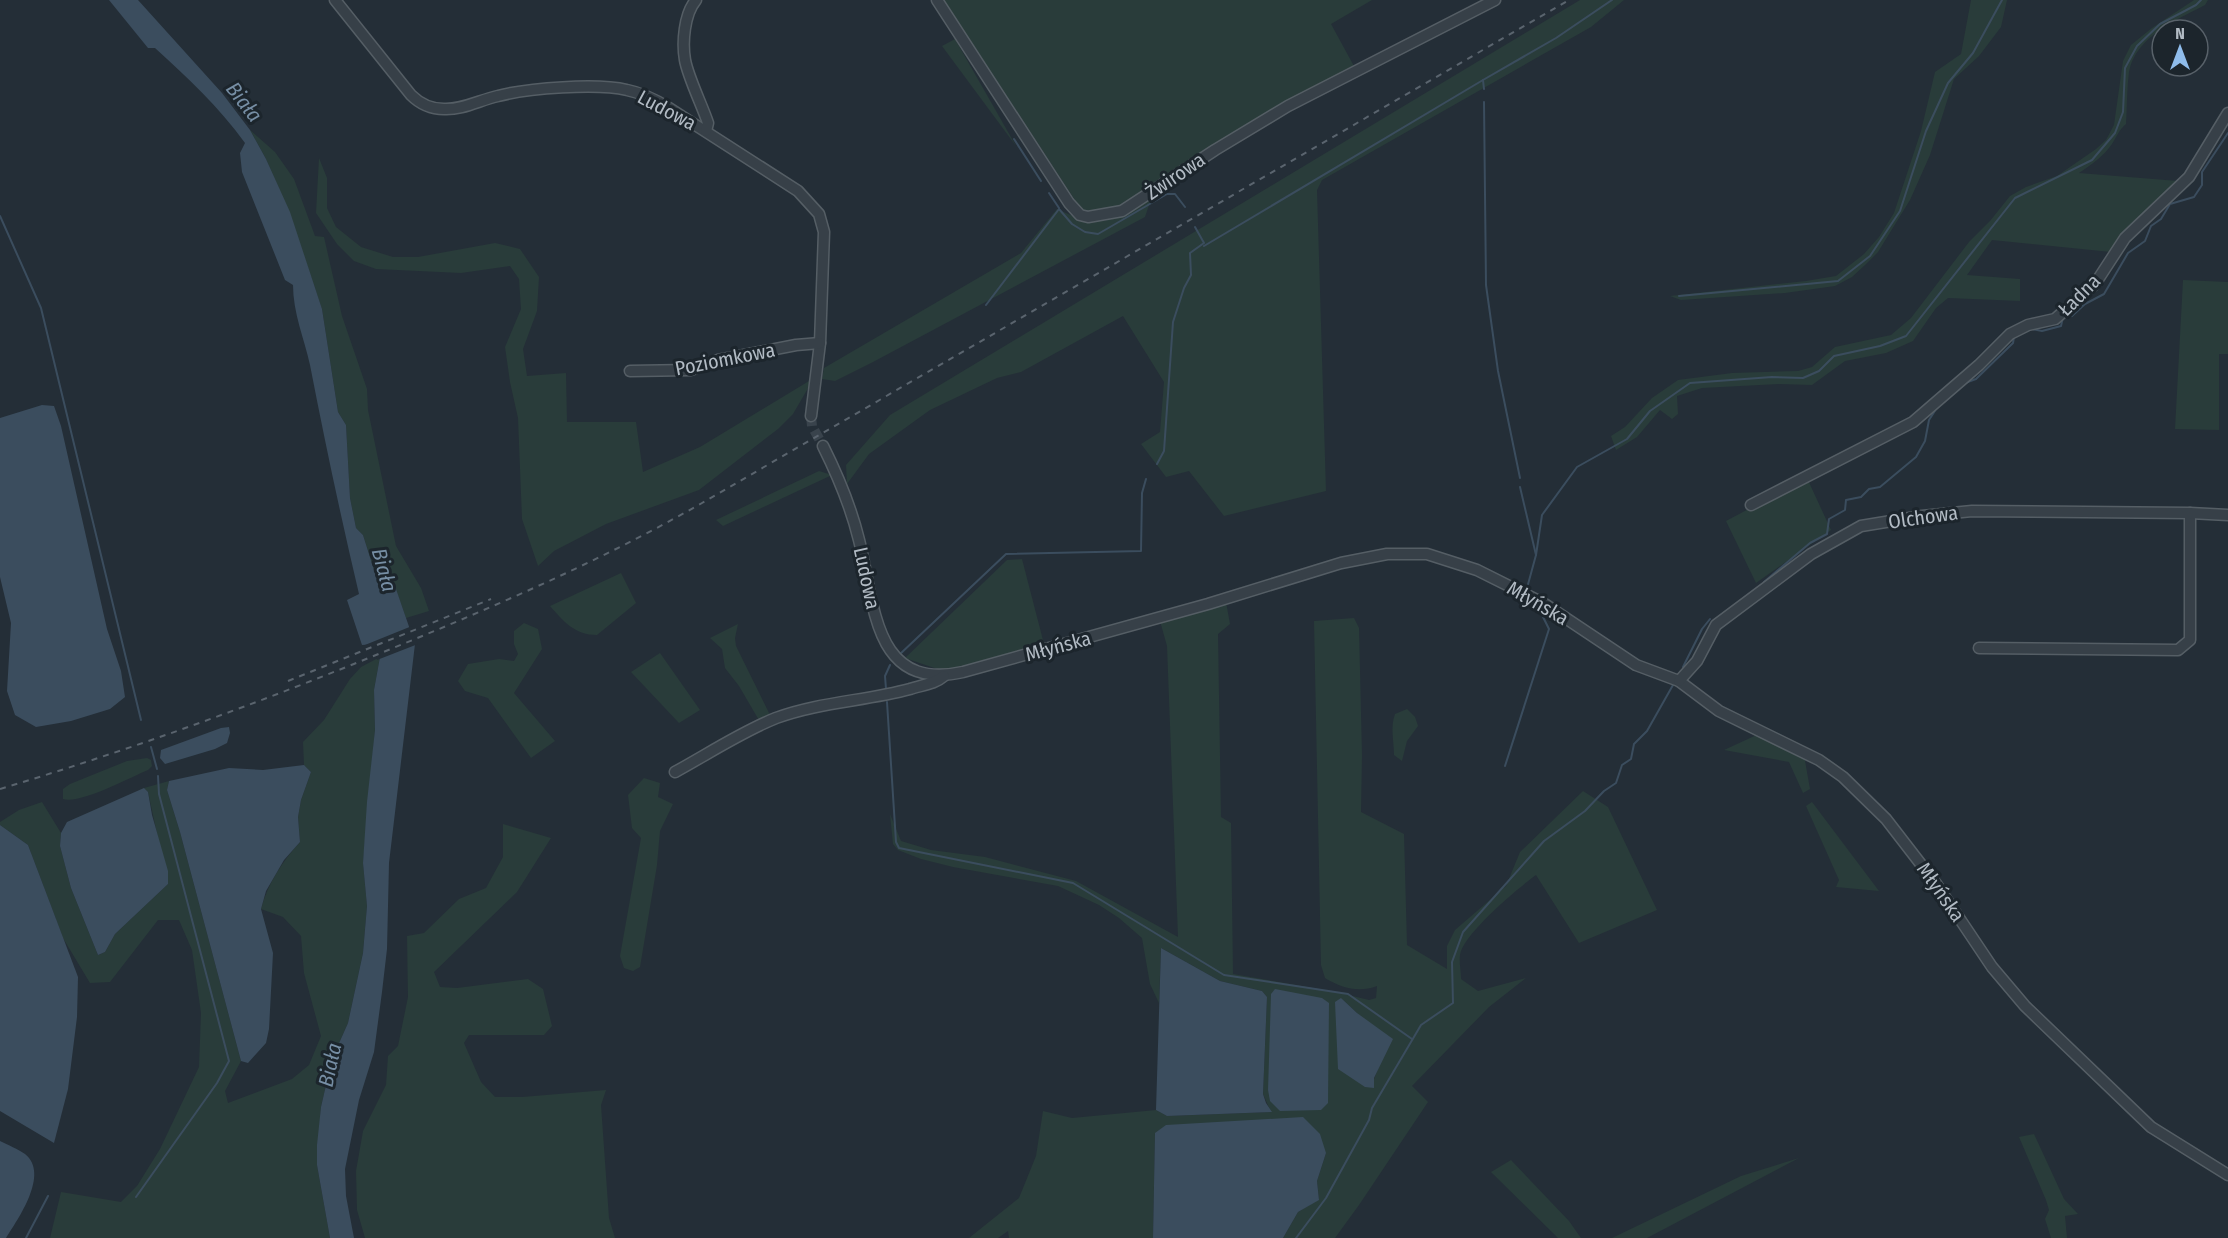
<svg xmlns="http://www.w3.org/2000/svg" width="2228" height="1238" viewBox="0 0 2228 1238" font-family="'Fira Sans Condensed',sans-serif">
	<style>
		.green { fill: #293c3a; fill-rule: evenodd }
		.water { fill: #3b4d5e }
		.pier { fill: #242e37 }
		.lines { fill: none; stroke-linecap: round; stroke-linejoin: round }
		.stream { stroke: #3b4d5e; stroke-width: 2 }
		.street-tunnel { stroke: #39434c; stroke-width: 10; stroke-dasharray: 10 5; stroke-linecap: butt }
		.street-casing { stroke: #555e65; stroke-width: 13 }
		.street { stroke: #374048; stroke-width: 10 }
		.rail { stroke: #5a646e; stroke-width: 2; stroke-dasharray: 6 6; stroke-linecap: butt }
		.labels { text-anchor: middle; stroke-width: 6; stroke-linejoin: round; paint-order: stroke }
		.street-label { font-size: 20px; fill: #b2bbc4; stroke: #1c252c }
		.water-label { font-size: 21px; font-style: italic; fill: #768ea4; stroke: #1c252c }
	</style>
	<rect width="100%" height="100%" fill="#242e37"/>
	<g class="green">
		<polygon points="944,0 1372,0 1331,24 1355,68 1120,207 1096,212 1082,211"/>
		<polygon points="1580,0 1624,0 1591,27 1322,180 1317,190 1326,491 1224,516 1189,471 1166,477 1141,444 1160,432 1164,382 1123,316 1021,372 997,378 930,410 869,454 847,484 846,465 890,415"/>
		<polygon points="1971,0 2007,0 2001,27 1979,56 1954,79 1930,155 1910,200 1878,252 1865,265 1852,277 1835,286 1785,293 1681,300 1670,296 1806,281 1836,276 1864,254 1879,237 1894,213 1921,131 1935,72 1961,54"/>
		<path d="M2194 0H2208L2205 5C2178 19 2135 37 2129 72 2127 88 2127 107 2126 124 2119 130 2117 136 2112 144 2104 156 2091 165 2079 173L2178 181 2111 252 1992 240 1967 275 2020 279V301L1948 298 1936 308 1913 341 1886 353 1845 361 1812 385 1779 384 1702 388 1677 396 1678 414 1672 419 1660 410 1637 437 1616 450 1611 436 1625 427 1652 398 1678 380 1732 373 1798 371 1812 367 1835 347 1891 335 1911 318 1969 242 1990 221 2010 196 2026 187 2057 176 2096 149 2106 140 2114 125 2123 61 2131 45 2152 28Z"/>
		<polygon points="955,39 1016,146 942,46"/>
		<polygon points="250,130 275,152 294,179 315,236 324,237 342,316 367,389 368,410 396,546 421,588 429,611 406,618 395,587 380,589 363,535 356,528 350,498 346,425 338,412 322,309 289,212 266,159"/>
		<polygon points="319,158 327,178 327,208 336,227 361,247 393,257 418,257 495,243 520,249 539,277 537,311 523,349 527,376 566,373 567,422 636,422 643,472 700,447 814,378 793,414 778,429 699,490 606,524 554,551 538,566 522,519 518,418 510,382 505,347 521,309 519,279 510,266 461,273 376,269 354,261 337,244 316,213"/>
		<path d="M1151 199 1145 217 873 362 835 381 822 379 824 368 1021 253 1057 209C1098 229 1114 223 1151 199Z"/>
		<polygon points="2183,280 2228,282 2228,354 2219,354 2219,430 2175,429"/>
		<polygon points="819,471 832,475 723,526 716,520"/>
		<polygon points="1807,478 1831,530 1756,583 1726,521"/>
		<polygon points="1022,559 1044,644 943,671 905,658 1007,560"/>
		<path d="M621 573 636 603 597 635C575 635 564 622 550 606Z"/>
		<path d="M1226 602 1230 624 1218 634 1221 817 1231 823 1233 974 1336 992 1369 1000 1376 998 1377 986C1359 993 1341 988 1325 978L1321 965 1314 621 1354 618 1359 628 1362 755 1361 812 1404 834 1407 945 1447 969V946L1455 930 1506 886 1520 852 1583 791 1608 807 1657 910 1579 943 1536 875C1518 888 1463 934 1460 955 1459 962 1461 971 1461 979L1478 991 1526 978 1489 1007 1412 1086 1428 1102 1359 1205 1335 1238H1283L1298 1212 1319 1199 1317 1181 1326 1153 1155 1133 1153 1238H1009L1008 1231 998 1238H969L1019 1198 1036 1156 1043 1111 1072 1118 1156 1110 1167 1116 1271 1112 1263 1094 1267 997 1262 991 1220 981 1161 948 1159 1003 1150 984 1142 938 1119 918 1099 905 1058 886 953 867 921 859 898 850 893 844 890 814 901 841 931 850 985 857 1076 881 1178 937 1167 646 1160 621ZM1341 998 1357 1013 1379 1066 1374 1079Z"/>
		<polygon points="524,623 538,629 542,649 514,693 555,741 531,758 488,698 465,691 458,681 468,664 499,659 514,661 518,654 514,644 514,631"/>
		<polygon points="738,624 735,638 736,646 771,717 760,722 739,686 725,668 722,649 710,638"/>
		<polygon points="660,653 700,710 679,723 631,672"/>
		<path d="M380 657 374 690 375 730 363 863 367 906 363 953 348 1023 332 1059 321 1107 317 1165 330 1238H50L61 1192 121 1202 137 1186 160 1149 199 1067 201 1013 192 950 179 920H158L110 982 90 983 63 938 28 845 0 825V822L19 810 42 802 61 833 60 846 71 888 98 955 105 952 115 934 168 884 148 792 144 788 169 781 167 790 180 832 241 1061 225 1091 228 1103 292 1079 309 1065 321 1036 304 973 301 936 283 917 261 909C268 883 282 862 300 842L298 817 301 800 311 772 304 765 303 742 324 720 350 679 361 667Z"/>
		<path d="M1407 709 1415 717 1418 726 1407 741 1402 761 1394 755C1394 741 1390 727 1395 714Z"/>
		<polygon points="1761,733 1804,755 1810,789 1803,793 1789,762 1724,750"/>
		<path d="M147 758 151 760 152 766 148 770C129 778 81 804 63 799V789L70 784 127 761Z"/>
		<polygon points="644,778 660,783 658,797 673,804 660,831 657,865 640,967 633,971 624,968 620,956 641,838 632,828 628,795"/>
		<polygon points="1812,802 1879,891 1836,887 1839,880 1806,806"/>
		<polygon points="503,824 551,838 517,892 434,972 440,987 457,988 528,979 543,989 552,1026 544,1035 469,1035 464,1043 481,1082 495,1097 522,1097 606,1090 601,1105 609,1218 615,1238 365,1238 357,1210 356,1171 363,1131 386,1085 388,1056 398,1046 408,997 407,936 424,933 459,899 486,888 503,857"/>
		<polygon points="2034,1134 2064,1199 2078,1214 2065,1216 2067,1238 2051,1238 2045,1219 2049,1210 2046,1200 2019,1137"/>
		<polygon points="1799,1158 1647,1238 1612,1238 1741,1176"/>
		<polygon points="1511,1160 1569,1221 1581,1238 1558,1238 1491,1172"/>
	</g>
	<g class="water">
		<path d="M109 0H138L222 93 250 130 266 159 290 212 322 309 338 412 346 425 350 498 356 528 363 535 380 589 395 586 415 644 389 863 387 949 382 992 374 1052 359 1100 345 1169 346 1196 354 1238H330L317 1165V1145L321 1107 332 1059 348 1023 363 953 367 906 363 863 367 802 375 730 374 690 380 657 377 644 362 645 347 600 359 594C341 518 325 442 310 365 304 338 293 313 293 285L285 280 242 172 240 153 245 143C219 107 188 78 155 48H148Z"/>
		<polygon points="42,405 54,406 61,426 107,629 121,671 125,697 110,709 71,721 36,727 15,715 7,691 11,623 0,577 0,418"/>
		<polygon points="229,727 230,733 227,743 215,749 165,764 160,758 161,750 221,728"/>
		<polygon points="304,765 311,772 301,800 298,817 300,842 284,860 266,891 261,909 273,953 269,1029 266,1043 248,1063 241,1061 180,832 167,790 169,781 229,768 263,770"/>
		<polygon points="144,788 148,792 152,815 168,871 168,884 115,934 105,952 98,955 71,888 60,846 61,833 67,822"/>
		<polygon points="0,825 28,845 78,977 77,1017 68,1089 54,1143 0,1111"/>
		<polygon points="1161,948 1220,981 1262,991 1267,997 1263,1094 1266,1103 1272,1112 1167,1116 1156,1110"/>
		<polygon points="1275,989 1322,998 1329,1003 1328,1103 1321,1110 1280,1111 1270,1101 1268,1090 1271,994"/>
		<polygon points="1341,998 1357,1013 1393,1039 1374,1078 1374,1088 1365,1087 1338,1069 1335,1002"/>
		<polygon points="1303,1117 1320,1134 1326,1153 1317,1181 1319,1200 1298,1212 1283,1238 1153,1238 1155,1133 1166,1125"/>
		<path d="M0 1141C8 1145 18 1149 25 1154 50 1174 18 1219 6 1238H0Z"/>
	</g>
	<polygon class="pier" points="412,626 418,644 377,660 375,647 360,647"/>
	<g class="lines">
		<g class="stream">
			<polyline points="1483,80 1484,89"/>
			<polyline points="1484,102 1486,285 1498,371 1520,478"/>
			<polyline points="1014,139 1041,181"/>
			<polyline points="1049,193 1059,208"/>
			<polyline points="0,216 41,308 141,720"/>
			<polyline points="1204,246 1483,80 1556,38 1612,0"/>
			<polyline points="1679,296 1838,281 1870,256 1900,211 1926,131 1948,83 1973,53 2002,0"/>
			<polyline points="986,305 1059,209 1072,224 1085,232 1098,234 1167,194 1175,194 1185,207"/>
			<polyline points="2032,329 2042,331 2061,326 2063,317 2072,316 2085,304 2104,294 2128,253 2145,241 2151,226 2161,219 2170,204 2194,197 2202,185 2202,172 2228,133"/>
			<polyline points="1965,383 1976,379 2013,343 2014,337"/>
			<polyline points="1157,464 1164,451 1173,322 1184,288 1191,275 1190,253 1204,243 1195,227"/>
			<polyline points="1520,487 1536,555 1527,588"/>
			<polyline points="1536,555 1542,515 1577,467 1627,439 1650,411 1690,383 1772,377 1803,378 1819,371 1834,356 1880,346 1906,336 2015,198 2092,160 2115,133 2123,112 2125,68 2137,46 2160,24 2196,5 2201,0"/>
			<polyline points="1764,582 1810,543 1827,534 1829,519 1845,510 1846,500 1861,497 1869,489 1880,487 1916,457 1925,441 1929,420 1938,406"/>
			<polyline points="899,655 1006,554 1141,551 1142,493 1146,479"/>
			<polyline points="1683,667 1702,629 1710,619"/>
			<polyline points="886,689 885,676 890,665"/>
			<polyline points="887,702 896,842 899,848 1073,883 1224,975 1348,994 1412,1039"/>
			<polyline points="151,747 157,769"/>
			<polyline points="1505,766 1549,629 1542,615 1522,599"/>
			<polyline points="136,1197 217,1083 229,1061 159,794 158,776"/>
			<polyline points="26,1238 48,1196"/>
			<polyline points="1296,1238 1326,1198 1369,1120 1372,1108 1421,1025 1453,1003 1452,962 1463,932 1544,841 1585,811 1604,791 1616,783 1622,765 1631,759 1634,744 1647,731 1673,685"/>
		</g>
		<polyline class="street-tunnel" points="811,416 812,426 823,446"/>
		<g class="street-casing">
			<g id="street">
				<path d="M335 0 411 95C420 104 431 109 444 109 462 110 480 100 498 96 528 88 597 83 627 90 642 93 656 100 669 108L798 191 819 214 824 232 820 343 811 416"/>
				<path d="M696 0C684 14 682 43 685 60 688 77 702 105 708 123L706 131"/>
				<polyline points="937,0 1069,203 1080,215 1088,217 1122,211 1215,150 1288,106 1495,0"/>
				<polyline points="630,371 691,370 718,360 796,345 820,343"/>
				<path d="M823 446C838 476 851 507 859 540 875 602 872 692 963 672L1208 604 1341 563 1387 554H1427L1477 570 1543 603 1636 665 1679 681 1719 711 1819 760 1843 777 1886 819 1937 885 1992 967 2025 1006 2151 1127 2228 1175"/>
				<polyline points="1751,505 1913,422 1979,365 2010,334 2028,325 2055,319 2095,284 2125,238 2189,177 2228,113"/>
				<polyline points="1979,648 2178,650 2190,640 2190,513"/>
				<polyline points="1679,681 1697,661 1716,625 1811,554 1861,526 1922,516 1972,511 2190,513 2228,515"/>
				<path d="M675 772C708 754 741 732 776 718 819 702 866 701 910 689 922 685 935 684 944 676"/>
			</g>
		</g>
		<use href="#street" class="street"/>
		<g class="rail">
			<polyline points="288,681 491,599"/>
			<path d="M0 789C130 750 256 704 381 653 491 608 599 562 702 503L1569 0"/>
		</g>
	</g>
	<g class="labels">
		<g class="street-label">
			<text transform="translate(667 110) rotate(28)" y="7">Ludowa</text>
			<text transform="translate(1175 176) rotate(-34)" y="7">Żwirowa</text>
			<text transform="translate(2079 295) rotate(-45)" y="7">Ładna</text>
			<text transform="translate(725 359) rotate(-11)" y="7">Poziomkowa</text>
			<text transform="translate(1923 517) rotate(-8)" y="7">Olchowa</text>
			<text transform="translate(867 578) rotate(78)" y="7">Ludowa</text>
			<text transform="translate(1538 603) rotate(30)" y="7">Młyńska</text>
			<text transform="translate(1058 646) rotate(-15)" y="7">Młyńska</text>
			<text transform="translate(1941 892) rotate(55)" y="7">Młyńska</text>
		</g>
		<g class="water-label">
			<text transform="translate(244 102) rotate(52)" y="7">Biała</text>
			<text transform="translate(384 570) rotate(75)" y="7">Biała</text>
			<text transform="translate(330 1065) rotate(-78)" y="7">Biała</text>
		</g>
	</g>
	<g transform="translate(2180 48)"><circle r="28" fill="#1c252c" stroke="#586169" stroke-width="1.5"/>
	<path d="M0-4.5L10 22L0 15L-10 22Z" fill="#8fbceb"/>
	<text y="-9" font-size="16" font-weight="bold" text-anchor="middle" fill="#b2bbc4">N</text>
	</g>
</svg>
